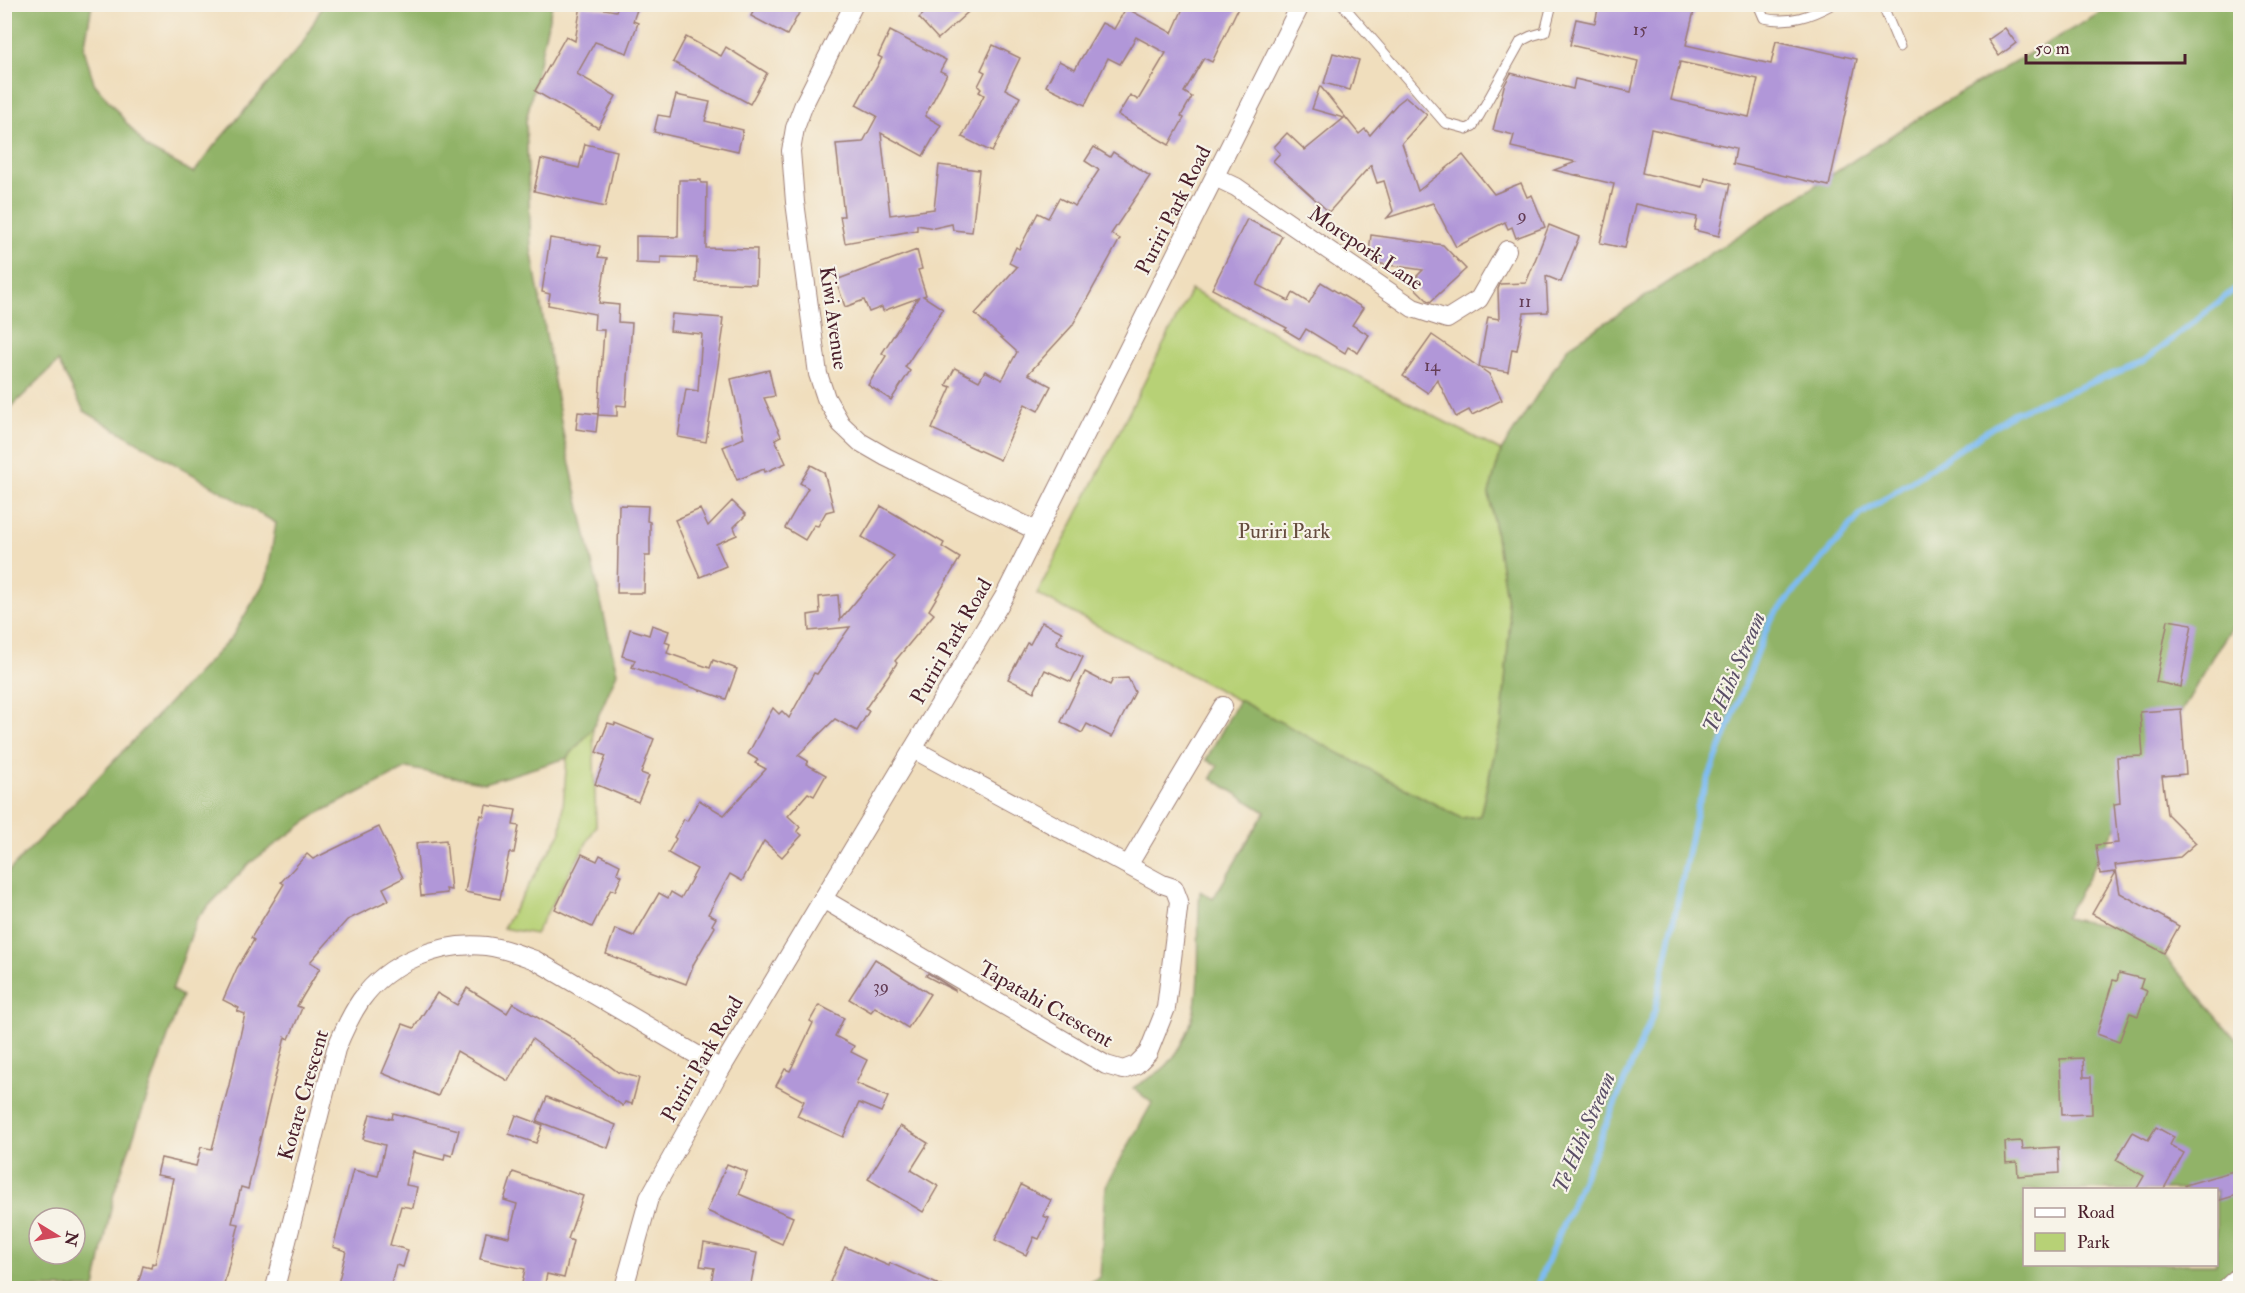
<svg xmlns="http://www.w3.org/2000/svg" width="2245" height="1293" viewBox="0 0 2245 1293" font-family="'IM FELL Double Pica',serif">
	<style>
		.green { fill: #b7d176; stroke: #807850; stroke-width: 1.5 }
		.forest { fill: #91b367; stroke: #6e6949; stroke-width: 1.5; fill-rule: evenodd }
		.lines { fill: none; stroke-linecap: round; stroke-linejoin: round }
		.stream { stroke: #7ebcf2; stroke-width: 6 }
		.building { fill: #b197d8; fill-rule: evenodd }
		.lane-casing { stroke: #9d7e74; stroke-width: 11 }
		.street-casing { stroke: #9d7e74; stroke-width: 20 }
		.lane { stroke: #fff; stroke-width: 9 }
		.street { stroke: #fff; stroke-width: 18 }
		.labels { text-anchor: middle; stroke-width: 4.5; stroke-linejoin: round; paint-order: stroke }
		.number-label { font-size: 18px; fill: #643d56 }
		.street-label { font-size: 21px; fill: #4a1f2b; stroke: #f7f3e8 }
		.park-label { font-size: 21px; fill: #654c3e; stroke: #f7f3e8 }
		.water-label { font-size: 22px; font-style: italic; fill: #5a4e67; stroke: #f7f3e8 }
	</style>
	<rect width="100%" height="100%" fill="#f7f3e8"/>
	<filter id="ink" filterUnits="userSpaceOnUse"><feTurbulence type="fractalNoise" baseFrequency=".0167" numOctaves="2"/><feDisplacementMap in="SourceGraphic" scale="12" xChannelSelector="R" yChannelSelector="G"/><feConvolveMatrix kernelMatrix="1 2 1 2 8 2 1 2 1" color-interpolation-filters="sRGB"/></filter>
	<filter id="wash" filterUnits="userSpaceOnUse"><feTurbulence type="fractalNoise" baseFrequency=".008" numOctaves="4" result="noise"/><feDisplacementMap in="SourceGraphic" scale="24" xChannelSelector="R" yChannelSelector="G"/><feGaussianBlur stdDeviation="1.35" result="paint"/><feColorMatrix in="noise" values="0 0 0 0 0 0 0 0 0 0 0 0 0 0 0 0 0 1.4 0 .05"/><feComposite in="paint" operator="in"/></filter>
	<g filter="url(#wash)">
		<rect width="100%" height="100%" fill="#f0debd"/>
		<g class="green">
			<polygon points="1191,290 1501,451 1489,494 1510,621 1502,721 1480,816 1461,818 1037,594"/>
			<polygon points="593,728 596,826 535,934 503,928 561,832 567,758"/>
		</g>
		<g class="forest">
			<path d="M5 4 92 5 84 49 94 83 147 148 194 173 213 147 302 44 323 5H552L526 121 531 248 563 433 617 673 593 728 567 758 485 783 407 768 317 814 250 863 197 918 172 990 182 996 114 1193 95 1288H5V875L232 637 267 578 276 523 84 411 58 362 5 413ZM39 1218H75V1254H39Z"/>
			<path d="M2114 5H2240V615L2213 656 2065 918 2145 933 2240 1044V1278L2225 1288H2100L2085 1283 2059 1288H1081L1100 1277 1106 1186 1152 1103 1133 1088C1143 1081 1159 1074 1167 1065 1211 1017 1194 950 1200 891L1213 899 1265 812 1211 778 1218 765 1206 760 1239 700 1461 818 1480 816 1502 721 1510 621 1489 493 1501 451 1568 347 1929 111ZM2024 1190H2216V1264H2024Z"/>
		</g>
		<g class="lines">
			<polyline class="stream" points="1536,1288 1655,1010 1697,808 1770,620 1860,515 2014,413 2143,362 2240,285"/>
		</g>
		<g id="blocks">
			<g class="building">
				<polygon points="619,4 639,4 633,21 638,23 627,53 595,42 577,74 616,96 598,128 535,91 566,36 575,41 581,5 616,11"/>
				<polygon points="757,4 787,4 800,11 787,35 751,16"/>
				<polygon points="934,4 977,4 938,39 919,18"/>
				<polygon points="1185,4 1240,4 1212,62 1204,58 1184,92 1192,97 1181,116 1184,118 1169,145 1118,115 1130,95 1138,100 1166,53 1136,37 1120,64 1108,58 1085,105 1046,86 1059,61 1075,69 1102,23 1114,29 1126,8 1172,33"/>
				<path d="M1599 4H1682L1695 7 1686 45 1771 64 1776 41 1857 59 1829 186 1733 164 1736 148 1651 129 1642 173 1703 187 1705 178 1730 184 1719 236 1694 230 1697 217 1635 204 1625 248 1600 243 1614 184 1554 170 1576 162 1511 147 1514 135 1493 130 1504 86 1511 73 1573 89 1575 79 1631 92 1638 61 1570 45 1576 19 1595 23ZM1680 62 1758 79 1749 117 1671 100Z"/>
				<polygon points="2005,28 2016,43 1999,56 1988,40"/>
				<polygon points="890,31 946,60 940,71 947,74 925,116 941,125 923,156 881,133 890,215 934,209 939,165 979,170 972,232 953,230 952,224 934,228 917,225 917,230 845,243 840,216 844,216 836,144 863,142 877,116 856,105 882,58 878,56"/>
				<polygon points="686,37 721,56 726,47 767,73 750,104 673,62"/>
				<polygon points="993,45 1020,58 1005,89 1020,97 992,152 962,137 984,95 979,92 981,89 978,86 985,72 981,70"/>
				<polygon points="1333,53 1359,60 1350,90 1324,83"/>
				<polygon points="1320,86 1359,134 1365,129 1370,135 1397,104 1406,97 1427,115 1402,143 1418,191 1463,155 1494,194 1521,183 1527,197 1532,195 1545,227 1516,238 1512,227 1508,229 1505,222 1456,247 1433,203 1387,218 1393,211 1384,181 1377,183 1371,165 1329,212 1273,161 1280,153 1274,147 1287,133 1305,150 1344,118 1312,109"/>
				<polygon points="676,95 710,102 705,121 743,130 738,151 654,132 658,115 670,117"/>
				<polygon points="585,144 617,151 605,207 534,191 541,159 579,168"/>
				<polygon points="1094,147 1110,157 1113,152 1150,176 1111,234 1120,239 1072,326 1028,374 1051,386 1038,411 1025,404 1000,460 932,429 951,387 946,385 955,368 979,381 985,371 1002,380 1017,352 975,314 1017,267 1009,263 1016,247 1019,249 1038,213 1048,218 1059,198 1075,206 1099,170 1085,161"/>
				<polygon points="679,180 701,180 701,183 707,183 706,248 757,249 756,284 696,282 697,258 661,257 661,264 636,263 636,236 678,237"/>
				<polygon points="1247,219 1282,236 1257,285 1289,301 1293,293 1309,303 1321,282 1363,308 1352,325 1369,335 1358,353 1348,347 1345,353 1306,329 1300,339 1285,330 1287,328 1212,289"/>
				<polygon points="1549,225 1579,237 1561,282 1546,276 1548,312 1524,313 1517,350 1512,349 1508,372 1479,367 1488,317 1499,319 1498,289 1500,284 1526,283"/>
				<polygon points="1371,235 1443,245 1466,269 1430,302 1428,301 1410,283 1423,270 1368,262"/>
				<polygon points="550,238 600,246 598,257 607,258 599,303 619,305 618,322 632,323 626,406 617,405 617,416 598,415 604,330 594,330 595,314 548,305 550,294 542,292"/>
				<polygon points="917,250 922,269 918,270 926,295 923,296 943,309 905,367 910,371 891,400 868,385 886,356 882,353 918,298 883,311 882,307 869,312 864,300 845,307 836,280"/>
				<polygon points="672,314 723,318 722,326 724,326 706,442 678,437 686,389 698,391 702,334 670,331"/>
				<polygon points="1432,335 1489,374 1502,400 1472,415 1469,410 1456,417 1437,379 1428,393 1403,376"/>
				<polygon points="769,370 775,396 764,398 781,436 775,439 786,463 765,472 764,469 737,480 723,447 744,438 731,379"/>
				<polygon points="578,412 598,414 596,432 576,429"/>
				<polygon points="811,465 824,472 834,510 826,512 818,526 814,525 805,540 785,528 808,488 800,483"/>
				<polygon points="732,501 746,515 734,527 737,535 716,544 726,566 700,577 675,520 700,509 708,526"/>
				<polygon points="619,505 648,506 647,521 650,522 650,556 645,556 644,593 617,593"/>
				<polygon points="881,506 944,543 942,547 960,558 929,610 934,614 895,661 897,663 865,709 869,711 857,731 835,719 798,755 808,761 806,764 826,775 814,796 808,793 788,816 800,827 797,831 802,835 782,857 764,841 742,881 730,874 708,914 716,918 712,925 715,927 694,963 686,984 606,954 615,929 634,936 659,893 668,898 671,892 681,898 697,869 668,853 676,839 674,837 684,819 687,821 699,800 724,815 766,769 755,763 758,760 748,754 773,708 779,714 782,711 789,718 814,673 817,674 850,627 809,631 808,615 820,613 819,597 838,595 840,620 894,556 862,537"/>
				<polygon points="2168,620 2192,624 2181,687 2156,682"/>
				<polygon points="1042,622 1062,632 1056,644 1083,657 1071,682 1045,670 1034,692 1008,679 1027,643 1030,644"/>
				<polygon points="652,625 669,631 665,642 670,644 667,653 710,668 713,660 737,669 726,699 632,667 635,660 622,656 630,629 649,635"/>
				<polygon points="1085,672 1110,685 1113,679 1128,678 1135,692 1112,737 1087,724 1082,733 1061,722"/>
				<polygon points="2181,709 2186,774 2162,776 2167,814 2196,843 2180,857 2115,865 2120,893 2179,926 2164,953 2092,914 2116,872 2100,874 2096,845 2118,843 2114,804 2120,803 2117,757 2143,756 2140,712"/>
				<polygon points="608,723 615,725 615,723 654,739 641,773 649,776 638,802 595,784 606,756 596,752"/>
				<polygon points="486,805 516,810 513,825 519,826 514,853 509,853 500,899 465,892 476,834 481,815 484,816"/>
				<polygon points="379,827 403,878 383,888 389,900 347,920 310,962 320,968 297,1006 302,1008 289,1039 285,1037 248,1189 241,1187 232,1223 239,1224 223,1288 137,1288 143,1266 151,1268 152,1263 155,1264 173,1178 157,1175 161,1158 196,1166 201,1147 212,1149 229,1085 245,1014 237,1011 239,1008 223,1000 237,968 254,940 251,938 284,884 281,882 307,854 313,859"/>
				<polygon points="446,840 451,890 446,889 447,893 421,896 416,843"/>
				<polygon points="582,854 597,861 600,855 620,865 617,873 622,876 615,891 611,889 592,927 555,909"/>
				<polygon points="875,959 930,994 908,1028 875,1007 871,1012 849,999"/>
				<polygon points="928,973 955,990 955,991 926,976"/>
				<polygon points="2119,973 2143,979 2140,988 2147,991 2138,1016 2130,1013 2119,1042 2097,1034 2113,980 2117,981"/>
				<polygon points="467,988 507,1013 513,1003 569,1036 618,1072 639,1078 632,1104 625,1102 623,1106 532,1039 508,1081 457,1051 438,1096 382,1073 403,1024 414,1028 437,993 457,1005"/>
				<polygon points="819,1005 844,1018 835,1036 854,1046 851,1052 867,1060 856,1083 888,1097 881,1112 859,1103 843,1137 797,1116 804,1101 776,1086 785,1069 790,1071 813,1023 810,1021"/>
				<polygon points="2083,1058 2084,1077 2091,1077 2092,1114 2062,1115 2060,1059"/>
				<polygon points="547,1097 616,1125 608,1148 537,1121"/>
				<polygon points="393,1113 459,1130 452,1156 445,1154 444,1160 413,1152 406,1185 417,1187 413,1208 401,1206 390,1245 408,1250 403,1267 396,1265 390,1288 337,1288 346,1251 333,1247 353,1170 378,1176 385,1145 363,1139 370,1114 392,1119"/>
				<polygon points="516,1115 543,1125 536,1143 509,1134"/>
				<polygon points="900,1126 928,1143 911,1170 938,1186 923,1212 868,1179"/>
				<polygon points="2156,1127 2174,1137 2170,1145 2184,1153 2163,1190 2136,1190 2144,1176 2116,1160 2133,1132 2148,1140"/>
				<polygon points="2022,1141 2023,1149 2058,1147 2059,1173 2018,1176 2017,1162 2006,1163 2005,1142"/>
				<polygon points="727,1164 747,1172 739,1194 793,1217 782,1244 707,1211"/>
				<polygon points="2240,1169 2241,1194 2217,1201 2217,1190 2186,1190 2185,1185"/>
				<polygon points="513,1172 583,1196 568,1239 573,1241 564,1278 547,1274 544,1288 521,1288 525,1269 480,1259 486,1232 509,1237 517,1204 504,1200"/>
				<polygon points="1021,1185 1051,1200 1043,1216 1049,1218 1039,1239 1034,1237 1026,1255 995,1240"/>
				<polygon points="704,1243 757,1253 750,1288 710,1288 714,1268 700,1266"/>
				<polygon points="845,1247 889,1266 890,1263 946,1288 843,1288 830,1282"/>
			</g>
		</g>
	</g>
	<g filter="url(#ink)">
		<use href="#blocks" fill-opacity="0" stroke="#9d7e74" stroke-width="1.5"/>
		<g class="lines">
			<g class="lane-casing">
				<g id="lane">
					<polyline points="1342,4 1445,123 1467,129 1473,126 1479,116 1521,41 1531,36 1545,32 1552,4"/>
					<path d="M1758 4 1764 18C1789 24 1811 16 1833 4"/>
					<polyline points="1882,4 1900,47"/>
				</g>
			</g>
			<g class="street-casing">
				<g id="street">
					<polyline points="854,4 804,104 795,128 791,151 795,202 818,374 826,398 841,424 860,442 886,457 1037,531"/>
					<polyline points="1215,177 1236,187 1413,308 1447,319 1479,299 1507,250"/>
					<polyline points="1129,864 1223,706"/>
					<polyline points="823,899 1106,1065 1123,1070 1136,1065 1148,1053 1166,1008 1179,901 1174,888 1162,884 913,749"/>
					<path d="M275 1288 336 1049C343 1032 350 1016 361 1000 388 962 441 941 486 946 503 948 519 954 535 960L721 1069"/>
					<polyline points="624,1288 649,1198 721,1069 1004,597 1301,4"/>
					<polyline points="2226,1288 2240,1275"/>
				</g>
			</g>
			<use href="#lane" class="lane"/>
			<use href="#street" class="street"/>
		</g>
	</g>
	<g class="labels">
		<g class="number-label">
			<text x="1640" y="35">15</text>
			<text x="1522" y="221">9</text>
			<text x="1525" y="307">11</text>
			<text x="1432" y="371">14</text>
			<text x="881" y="992">39</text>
		</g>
		<g class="street-label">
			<text transform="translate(1173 210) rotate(-63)" y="7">Puriri Park Road</text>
			<text transform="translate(1366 248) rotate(34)" y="7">Morepork Lane</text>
			<text transform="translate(834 318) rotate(82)" y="7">Kiwi Avenue</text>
			<text transform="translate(951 641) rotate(-60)" y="7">Puriri Park Road</text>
			<text transform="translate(1046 1004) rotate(30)" y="7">Tapatahi Crescent</text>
			<text transform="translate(702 1059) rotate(-60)" y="7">Puriri Park Road</text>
			<text transform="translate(303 1095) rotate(-74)" y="7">Kotare Crescent</text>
		</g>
		<g class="park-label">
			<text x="1284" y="538">Puriri Park</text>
		</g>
		<g class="water-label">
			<text transform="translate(1733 672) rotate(-67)" y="8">Te Hihi Stream</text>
			<text transform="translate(1583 1132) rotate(-67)" y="8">Te Hihi Stream</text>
		</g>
	</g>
	<rect width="2245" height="1293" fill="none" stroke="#f7f3e8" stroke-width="24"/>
	<rect x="2023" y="1188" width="195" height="78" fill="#f7f3e8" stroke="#b29e9c" stroke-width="1.5"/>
	<rect x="2035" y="1208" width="30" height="9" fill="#ffffff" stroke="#b29e9c" stroke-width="1.5"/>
	<text x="2077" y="1218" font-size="18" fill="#4a1f2b">Road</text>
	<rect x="2035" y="1233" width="30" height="18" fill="#b7d176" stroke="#b29e9c" stroke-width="1.5"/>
	<text x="2077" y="1248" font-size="18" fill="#4a1f2b">Park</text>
	<g transform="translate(57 1236) rotate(101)"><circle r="28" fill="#f7f3e8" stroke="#b29e9c" stroke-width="1.5"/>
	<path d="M0-4.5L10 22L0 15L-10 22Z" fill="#d1495b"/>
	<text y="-9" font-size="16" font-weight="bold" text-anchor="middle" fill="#4a1f2b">N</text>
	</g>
	<path d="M2026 54v9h159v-9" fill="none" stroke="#4a1f2b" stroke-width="3"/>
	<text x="2035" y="54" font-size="18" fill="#4a1f2b" stroke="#f7f3e8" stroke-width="4.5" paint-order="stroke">50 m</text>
</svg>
